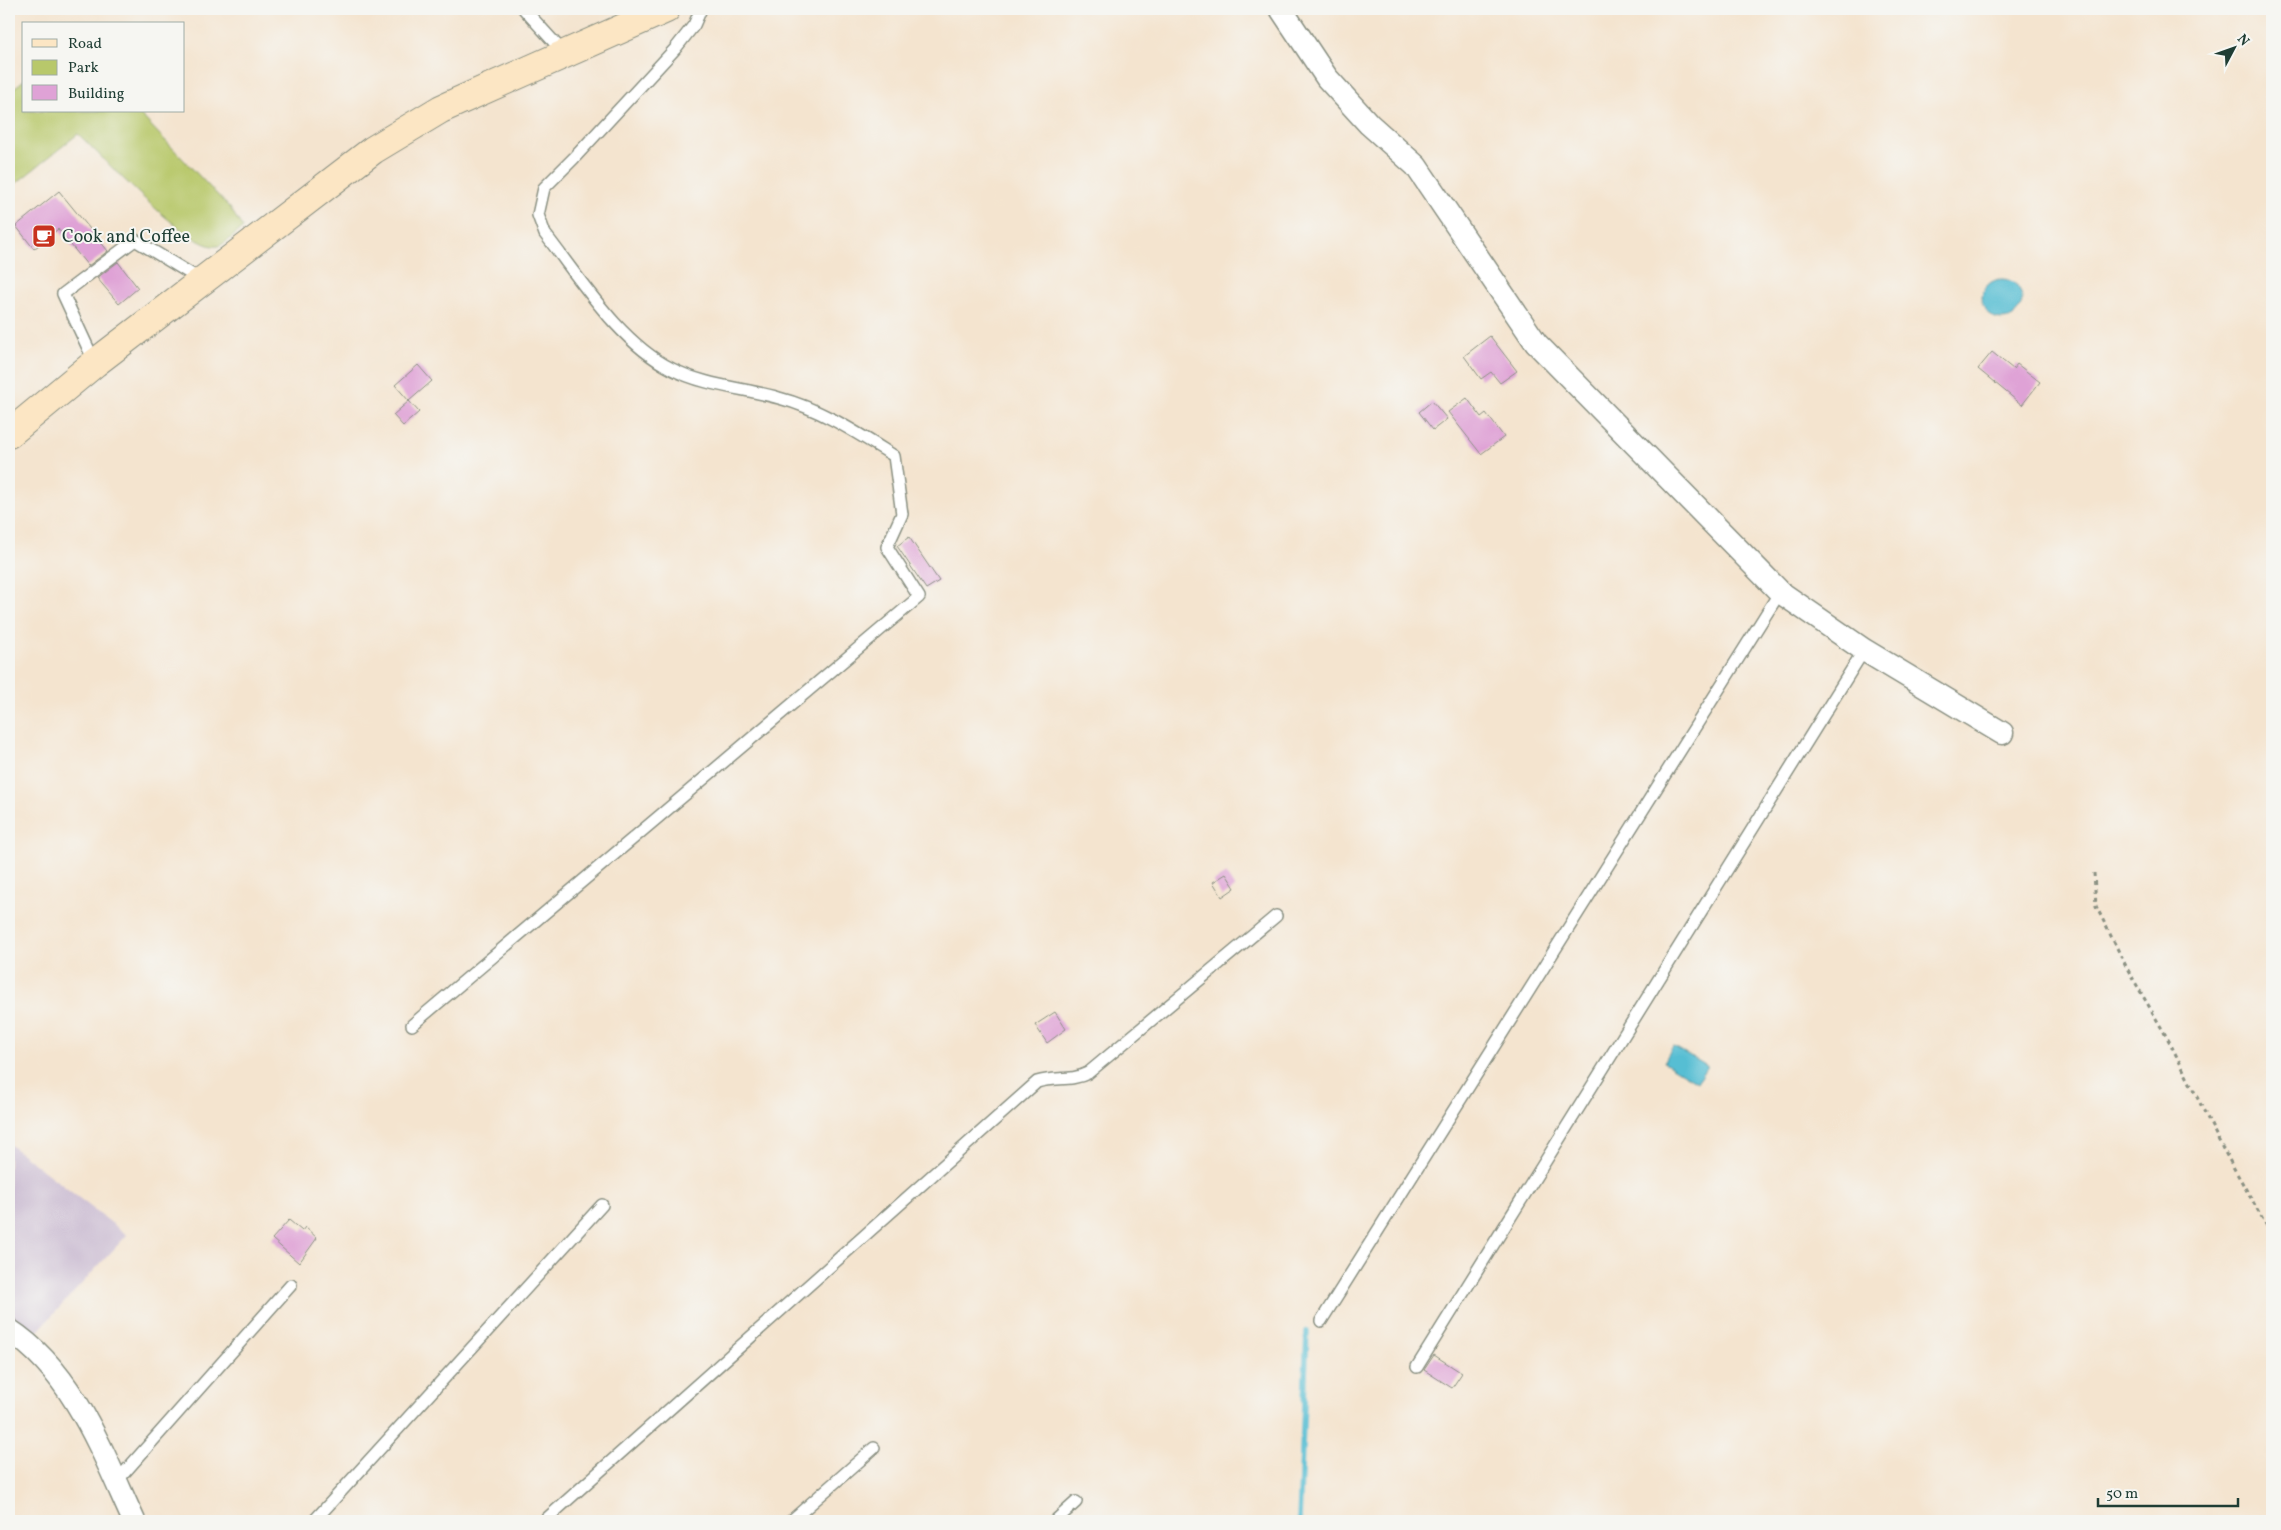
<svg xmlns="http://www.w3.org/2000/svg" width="2281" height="1530" viewBox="0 0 2281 1530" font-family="Vollkorn,serif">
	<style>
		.industrial { fill: #ccbed3 }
		.green { fill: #b8c86b; stroke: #6c8250 }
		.water { fill: #56bed3; stroke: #3a7e84 }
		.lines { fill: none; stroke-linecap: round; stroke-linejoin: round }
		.stream { stroke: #56bed3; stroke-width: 5.5 }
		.building { fill: #dfa2d6 }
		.service-casing { stroke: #8a9082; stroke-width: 14 }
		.minor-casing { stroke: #8a9082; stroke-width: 25 }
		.secondary-casing { stroke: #8a9082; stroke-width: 30 }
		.path { stroke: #8a9082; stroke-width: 3; stroke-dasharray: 4 4; stroke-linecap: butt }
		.service { stroke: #fff; stroke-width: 11 }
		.minor { stroke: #fff; stroke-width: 22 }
		.secondary { stroke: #fce6c4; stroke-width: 28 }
		.labels { text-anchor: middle; stroke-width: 4; stroke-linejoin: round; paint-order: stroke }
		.poi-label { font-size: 18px; fill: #1f3d34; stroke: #f6f6f2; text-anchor: start }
	</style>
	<rect width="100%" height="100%" fill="#f6f6f2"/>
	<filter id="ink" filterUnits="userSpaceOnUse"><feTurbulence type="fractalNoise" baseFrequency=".02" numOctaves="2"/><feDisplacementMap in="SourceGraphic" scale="10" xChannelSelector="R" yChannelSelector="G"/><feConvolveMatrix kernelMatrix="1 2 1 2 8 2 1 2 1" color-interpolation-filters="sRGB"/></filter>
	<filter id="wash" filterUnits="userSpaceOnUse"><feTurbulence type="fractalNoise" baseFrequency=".0096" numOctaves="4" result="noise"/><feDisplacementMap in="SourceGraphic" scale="20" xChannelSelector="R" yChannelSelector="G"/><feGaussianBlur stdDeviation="1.12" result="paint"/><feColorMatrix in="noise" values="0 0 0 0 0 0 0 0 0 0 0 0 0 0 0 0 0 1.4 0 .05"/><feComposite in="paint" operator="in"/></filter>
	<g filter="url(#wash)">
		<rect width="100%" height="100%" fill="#f4e4cf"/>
		<polygon class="industrial" points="9,1144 127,1235 34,1335 9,1317"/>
		<path class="green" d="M24 80V111H137L230 208 243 228C236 233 226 244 218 246 190 252 101 155 78 134L9 189V92Z"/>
		<g class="water">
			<circle cx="2002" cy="299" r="20"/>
			<polygon points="1673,1046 1707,1066 1697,1082 1664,1062"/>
		</g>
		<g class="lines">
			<polyline class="stream" points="1299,1521 1307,1331"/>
		</g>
		<g id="blocks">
			<g class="building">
				<polygon points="59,191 108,251 88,266 58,229 34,249 16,226"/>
				<polygon points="118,262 138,288 119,304 97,278"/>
				<polygon points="1490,336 1517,371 1500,383 1491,372 1481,379 1464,356"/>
				<polygon points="1992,352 2013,369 2017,364 2040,382 2022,405 1978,369"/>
				<polygon points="418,365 432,381 409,401 395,385"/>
				<polygon points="1467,398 1481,417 1486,413 1504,437 1481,454 1448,412"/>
				<polygon points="409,401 419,412 403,426 393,415"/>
				<polygon points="1432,401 1447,419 1433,430 1419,412"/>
				<polygon points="909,537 939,581 926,589 897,546"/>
				<polygon points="1226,874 1235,888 1222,897 1213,882"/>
				<polygon points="1055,1012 1066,1029 1047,1043 1035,1025"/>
				<polygon points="289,1220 302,1231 305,1227 317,1238 299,1263 272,1239"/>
				<polygon points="1434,1355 1462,1373 1452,1388 1424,1370"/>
			</g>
		</g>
	</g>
	<g filter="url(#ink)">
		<use href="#blocks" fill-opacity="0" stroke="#8a9082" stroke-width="1"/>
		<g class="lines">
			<g class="service-casing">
				<g id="service">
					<polyline points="524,9 564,53"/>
					<polyline points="95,363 63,294 135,240 201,280"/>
					<path d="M412 1025 919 597 887 547 902 514 894 456C857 433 821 409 779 398 744 388 705 386 672 369 619 342 581 280 545 234L538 215 544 188 574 158 675 49 694 25 701 9"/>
					<polyline points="1321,1321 1780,592"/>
					<polyline points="1417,1367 1864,650"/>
					<polyline points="116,1482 291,1285"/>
					<polyline points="314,1521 602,1205"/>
					<path d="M544 1521 1037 1082C1056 1076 1070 1082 1088 1073L1276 916"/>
					<polyline points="791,1521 874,1448"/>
					<polyline points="1055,1521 1076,1502"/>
				</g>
			</g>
			<g class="minor-casing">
				<g id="minor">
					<polyline points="1281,9 1327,78 1369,124 1416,166 1536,343 1780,592 1864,650 2002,733"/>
					<path d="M9 1330C74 1372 103 1454 134 1521"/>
				</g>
			</g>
			<g class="secondary-casing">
				<polyline id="secondary" points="9,434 95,363 373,150 441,109 666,9"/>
			</g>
			<polyline class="path" points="2094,873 2096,906 2128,970 2169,1041 2223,1149 2272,1235"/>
			<use href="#service" class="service"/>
			<use href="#minor" class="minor"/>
			<use href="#secondary" class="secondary"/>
		</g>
	</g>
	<defs>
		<g id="cafe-square" transform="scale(1.25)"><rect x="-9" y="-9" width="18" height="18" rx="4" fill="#c8321e" stroke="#f6f6f2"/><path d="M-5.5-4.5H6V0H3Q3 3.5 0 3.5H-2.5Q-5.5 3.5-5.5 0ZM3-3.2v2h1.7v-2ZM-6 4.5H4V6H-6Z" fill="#fff"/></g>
	</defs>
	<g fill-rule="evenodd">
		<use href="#cafe-square" x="44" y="236"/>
	</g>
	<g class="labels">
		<g class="poi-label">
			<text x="62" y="242">Cook and Coffee</text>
		</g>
	</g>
	<rect width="2281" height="1530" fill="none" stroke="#f6f6f2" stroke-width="30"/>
	<rect x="22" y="22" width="162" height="90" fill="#f6f6f2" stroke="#a0aca6"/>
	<rect x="32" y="39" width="25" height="8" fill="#fce6c4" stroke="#a0aca6"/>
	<text x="68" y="48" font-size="15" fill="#1f3d34">Road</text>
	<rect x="32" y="60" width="25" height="15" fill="#b8c86b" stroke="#a0aca6"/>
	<text x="68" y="72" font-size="15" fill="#1f3d34">Park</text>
	<rect x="32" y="85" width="25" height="15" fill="#dfa2d6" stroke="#a0aca6"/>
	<text x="68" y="98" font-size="15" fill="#1f3d34">Building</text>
	<g transform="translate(2234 48) rotate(49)" stroke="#f6f6f2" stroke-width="4" paint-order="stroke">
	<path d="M0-4L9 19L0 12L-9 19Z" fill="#1f3d34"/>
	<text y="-8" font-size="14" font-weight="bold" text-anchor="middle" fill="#1f3d34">N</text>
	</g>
	<path d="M2098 1498v8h140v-8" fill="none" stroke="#1f3d34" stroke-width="2.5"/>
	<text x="2106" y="1498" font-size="15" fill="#1f3d34" stroke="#f6f6f2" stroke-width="4" paint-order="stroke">50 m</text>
</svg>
